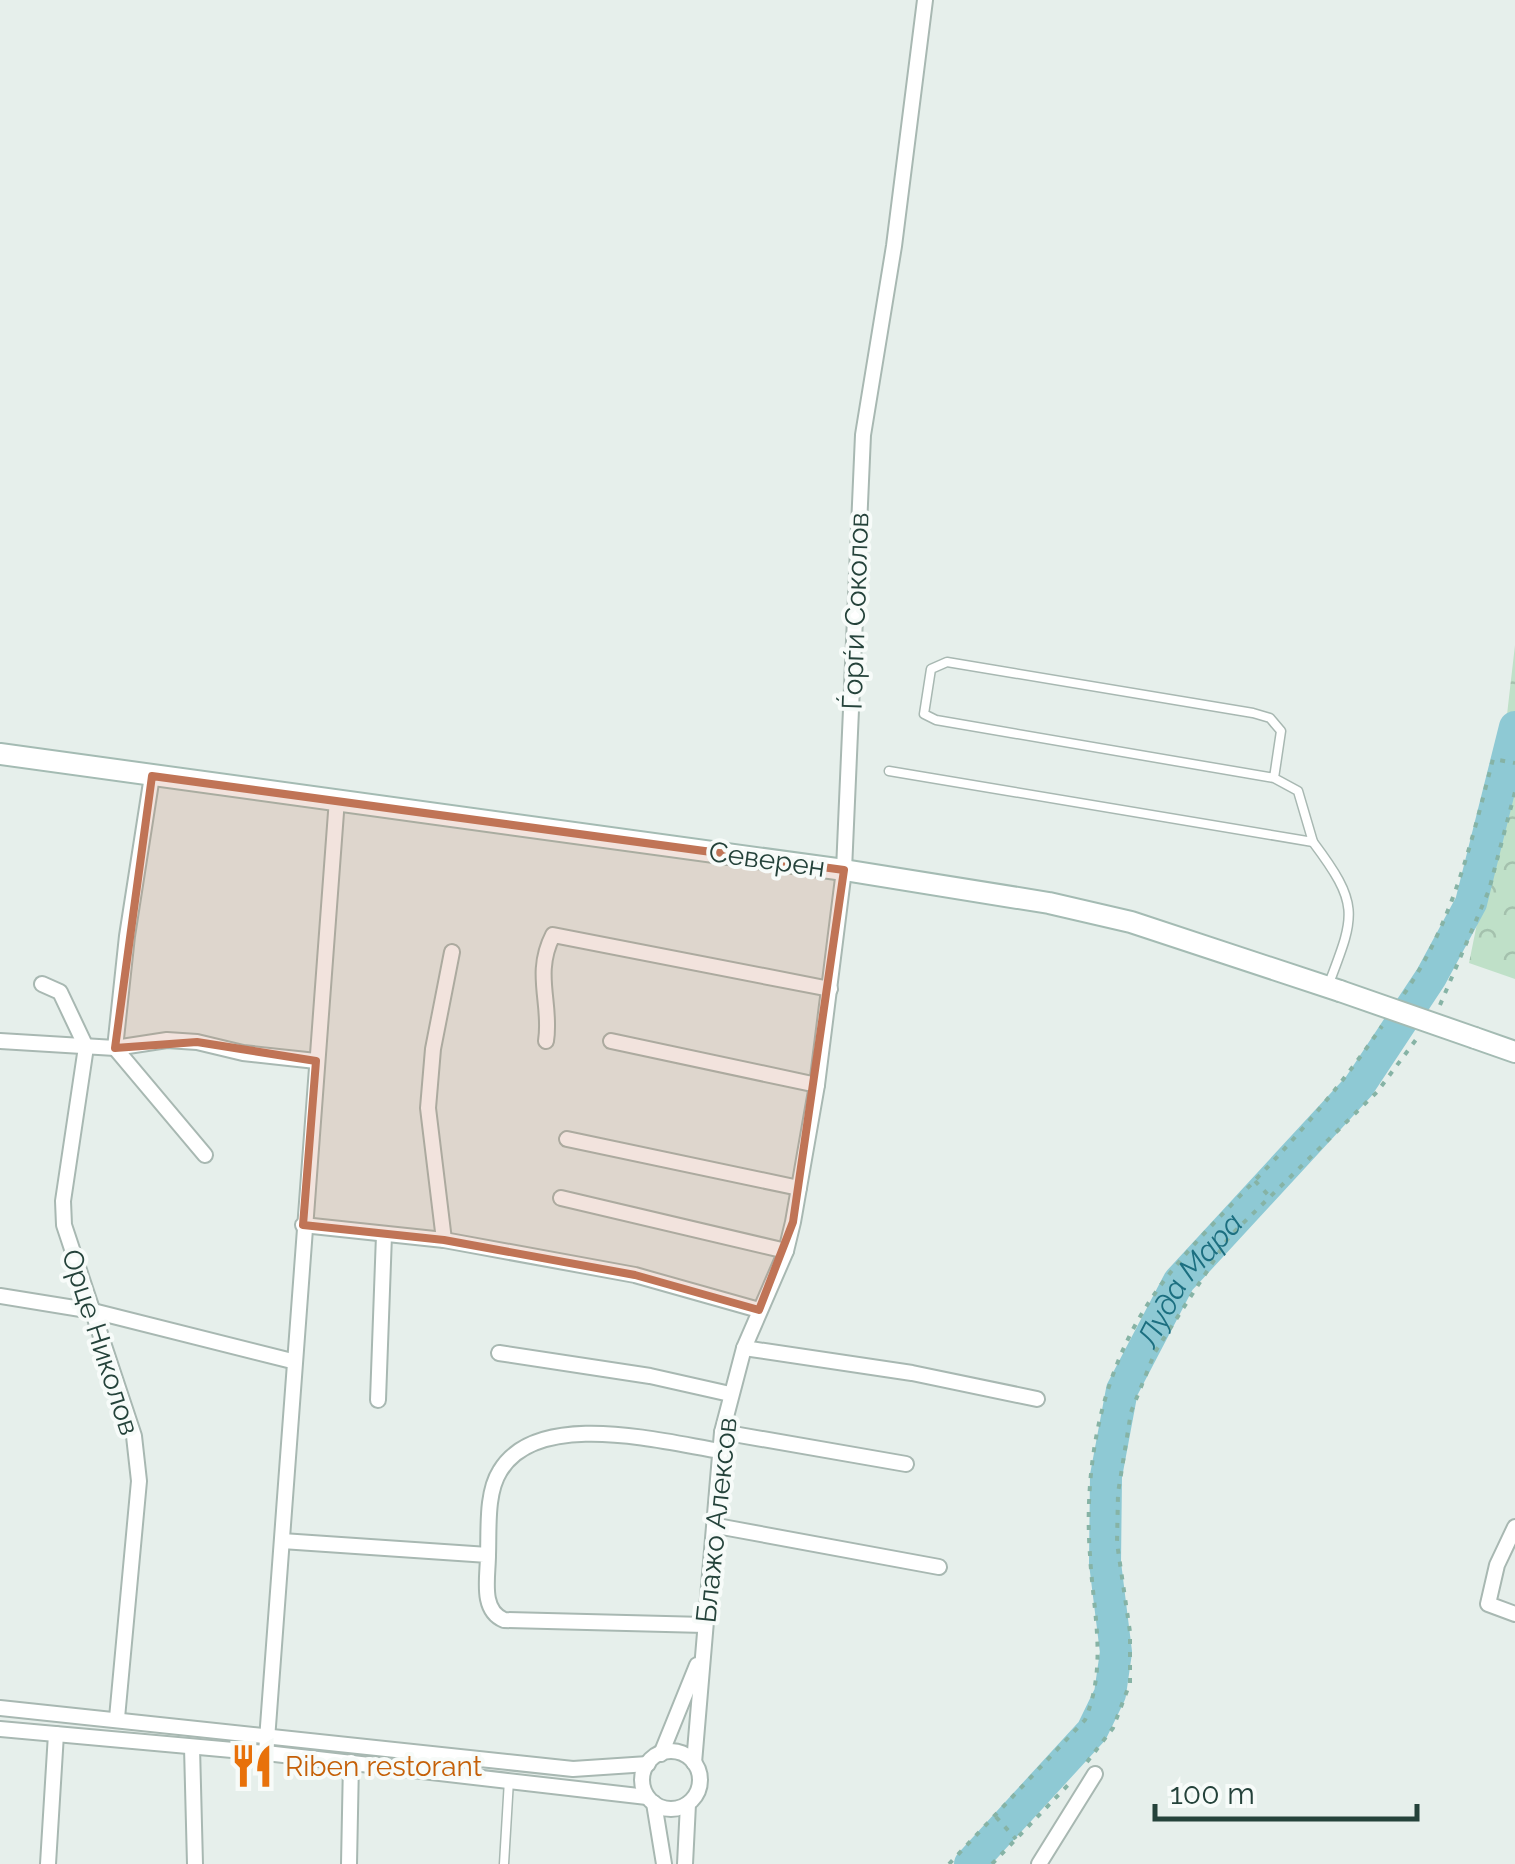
<svg xmlns="http://www.w3.org/2000/svg" width="1515" height="1864" viewBox="0 0 1515 1864" font-family="Raleway,sans-serif">
	<style>
		.forest { fill: url(#forest-crowns) }
		.lines { fill: none; stroke-linecap: round; stroke-linejoin: round }
		.river { stroke: #8ec9d4; stroke-width: 32 }
		.service-casing { stroke: #a8b8b2; stroke-width: 11 }
		.minor-casing { stroke: #a8b8b2; stroke-width: 18 }
		.secondary-casing { stroke: #a4bbb3; stroke-width: 24 }
		.path { stroke: #86b3a5; stroke-width: 4; stroke-dasharray: 5 8; stroke-linecap: butt }
		.service { stroke: #fff; stroke-width: 8 }
		.minor { stroke: #fff; stroke-width: 14 }
		.secondary { stroke: #fff; stroke-width: 20 }
		.secondary-bridge-casing { stroke: #a4bbb3; stroke-width: 24; stroke-linecap: butt }
		.secondary-bridge { stroke: #fff; stroke-width: 20 }
		.marked { fill: #c07456; fill-opacity: 0.2; stroke: #c07456; stroke-width: 8; stroke-linejoin: round }
		.labels { text-anchor: middle; stroke-width: 8; stroke-linejoin: round; paint-order: stroke }
		.street-label { font-size: 28px; fill: #24423a; stroke: #f7fbf9 }
		.food-label { font-size: 28px; fill: #c56008; stroke: #f7fbf9; text-anchor: start }
		.water-label { font-size: 30px; font-style: italic; fill: #1c6f80; stroke: #f7fbf9 }
	</style>
	<defs>
		<pattern id="forest-crowns" width="20" height="18" patternUnits="userSpaceOnUse" patternTransform="scale(2.5)"><rect width="20" height="18" fill="#bfe0c8"/><path d="M2 6a3 3 0 1 1 6 0M12 15a3 3 0 1 1 6 0" fill="none" stroke="#a4c1ad"/></pattern>
	</defs>
	<rect width="100%" height="100%" fill="#e6efeb"/>
	<polygon class="forest" points="1515,645 1515,979 1469,963 1491,854"/>
	<g class="lines">
		<path class="river" id="s1" d="M970 1864 1092 1731 1110 1694 1116 1652 1105 1563 1106 1476 1122 1390 1179 1281 1359 1086 1431 977 1471 903 1515 727"/>
		<g class="service-casing">
			<g id="service">
				<path d="M889 771 1313 842C1361 906 1355 915 1328 986"/>
				<polyline points="1274,778 1281,731 1270,718 1253,713 947,662 931,669 924,714 936,720 1274,778 1298,791 1313,842"/>
				<polyline points="504,1864 509,1780"/>
			</g>
		</g>
		<g class="minor-casing">
			<g id="minor">
				<polyline points="152,776 127,936 115,1048 205,1155"/>
				<polyline points="42,984 60,992 86,1047 63,1201 64,1225 134,1436 139,1481 117,1718"/>
				<polyline points="0,1041 115,1048 167,1040 197,1042 243,1053 316,1061"/>
				<path d="M546 1041C552 1004 533 974 553 935L830 989"/>
				<polyline points="611,1041 817,1085"/>
				<polyline points="567,1139 799,1188"/>
				<polyline points="561,1198 786,1251"/>
				<polyline points="303,1225 444,1240 635,1275 759,1310"/>
				<polyline points="444,1240 428,1108 433,1049 452,952"/>
				<polyline points="0,1296 93,1311 292,1361"/>
				<polyline points="744,1348 912,1373 1037,1399"/>
				<polyline points="499,1353 650,1376 730,1394"/>
				<polyline points="378,1400 384,1235"/>
				<polyline points="722,1432 906,1464"/>
				<polyline points="717,1526 939,1567"/>
				<polyline points="1515,1527 1497,1565 1488,1604 1515,1614"/>
				<path d="M282 1541 488 1555C488 1577 480 1610 504 1620L705 1625"/>
				<path d="M488 1555C489 1529 486 1493 500 1471 538 1408 663 1442 721 1451"/>
				<polyline points="0,1708 573,1769 648,1764"/>
				<polyline points="0,1729 266,1753 647,1797"/>
				<polyline points="192,1747 195,1864"/>
				<circle cx="671" cy="1780" r="29"/>
				<polyline points="266,1753 337,799"/>
				<polyline points="661,1754 697,1665"/>
				<polyline points="694,1763 722,1432 744,1348 786,1251 793,1222 817,1085 844,870 863,435 894,246 925,0"/>
				<polyline points="654,1803 664,1864"/>
				<polyline points="48,1864 56,1734"/>
				<polyline points="349,1864 351,1762"/>
				<polyline points="685,1864 688,1804"/>
				<polyline points="1039,1864 1095,1774"/>
			</g>
		</g>
		<g class="secondary-casing">
			<g id="secondary">
				<polyline points="0,754 844,870 1049,903 1131,922 1340,991"/>
				<polyline points="1475,1038 1515,1052"/>
			</g>
		</g>
		<g class="path">
			<path d="M1404 994C1453 923 1472 840 1493 759L1515 763"/>
			<polyline points="1440,1005 1489,890 1515,792"/>
			<polyline points="1255,1181 1271,1198"/>
			<polyline points="1087,1762 1113,1728 1130,1683 1130,1632 1117,1543 1118,1493 1131,1412 1155,1352 1229,1237 1377,1092 1418,1037"/>
			<polyline points="996,1817 1016,1839"/>
			<path d="M949 1864 1085 1720C1108 1665 1093 1612 1090 1555 1086 1503 1091 1446 1106 1396 1136 1295 1192 1247 1261 1174 1305 1128 1346 1079 1382 1026"/>
			<polyline points="992,1864 1068,1785"/>
		</g>
		<use href="#service" class="service"/>
		<use href="#minor" class="minor"/>
		<use href="#secondary" class="secondary"/>
		<g class="secondary-bridge-casing">
			<polyline id="secondary-bridge" points="1340,991 1475,1038"/>
		</g>
		<use href="#secondary-bridge" class="secondary-bridge"/>
	</g>
	<path class="marked" d="M152 776 844 870 793 1222 759 1310 635 1275 444 1240 303 1225 316 1061 197 1042 115 1048Z"/>
	<defs>
		<g id="restaurant-bare" transform="scale(3.45)"><path d="M-5-6h1v4h1v-4h1v4h1v-4h1v5L-1.5 .5V6h-2V.5L-5-1ZM5-6V6H3V1.5H1.5Q1.5-4 5-6Z" fill="#e8710a" stroke="#f7fbf9" stroke-width="2.5" paint-order="stroke"/></g>
	</defs>
	<g fill-rule="evenodd">
		<use href="#restaurant-bare" x="252" y="1766"/>
	</g>
	<g class="labels">
		<g class="street-label">
			<text transform="translate(855 611) rotate(-88)" y="10">Ѓорѓи Соколов</text>
			<text transform="translate(767 859) rotate(8)" y="10">Северен</text>
			<text transform="translate(101 1342) rotate(72)" y="10">Орце Николов</text>
			<text transform="translate(716 1520) rotate(-84)" y="10">Блажо Алексов</text>
		</g>
		<g class="food-label">
			<text x="285" y="1776">Riben restorant</text>
		</g>
		<g class="water-label">
			<text dy="10" stroke="none"><textPath href="#s1" startOffset="658">Луда Мара</textPath></text>
		</g>
	</g>
	<path d="M1155 1804v15h262v-15" fill="none" stroke="#24423a" stroke-width="5"/>
	<text x="1170" y="1804" font-size="30" fill="#24423a" stroke="#f7fbf9" stroke-width="8" paint-order="stroke">100 m</text>
</svg>
